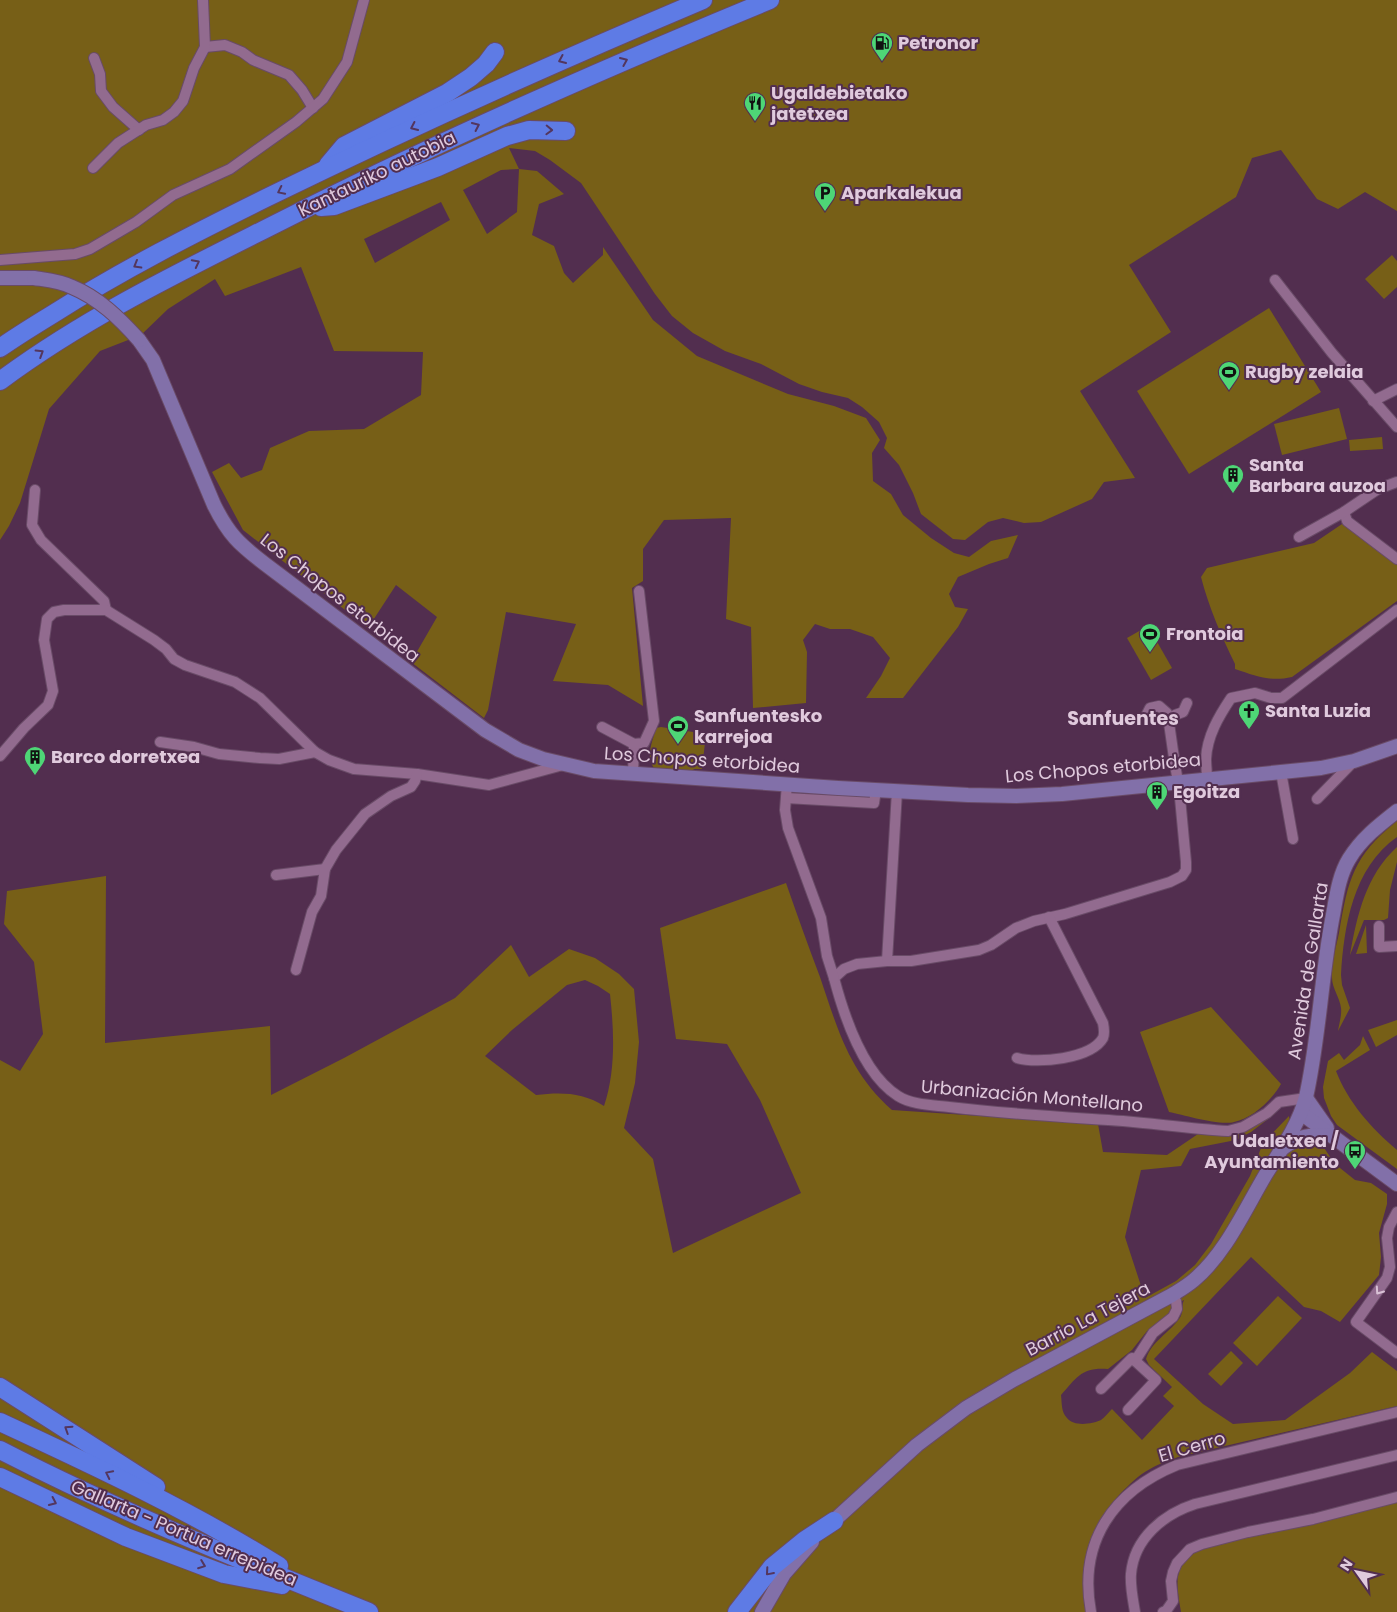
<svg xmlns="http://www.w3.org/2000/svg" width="1397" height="1612" viewBox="0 0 1397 1612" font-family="Poppins,sans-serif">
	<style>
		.green { fill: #775f17; fill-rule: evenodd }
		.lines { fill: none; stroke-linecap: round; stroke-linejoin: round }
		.street-casing { stroke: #694b67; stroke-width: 12 }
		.secondary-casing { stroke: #694b67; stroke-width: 16 }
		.highway-casing { stroke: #694b67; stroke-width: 20 }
		.street { stroke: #926b8f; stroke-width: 10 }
		.secondary { stroke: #8270a9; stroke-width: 14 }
		.highway { stroke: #5e7be5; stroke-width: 18 }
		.secondary-bridge-casing { stroke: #694b67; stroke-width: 16; stroke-linecap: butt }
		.secondary-bridge { stroke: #8270a9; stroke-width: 14 }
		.oneway { stroke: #53365e }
		.oneway2 { stroke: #d8c0d5 }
		.labels { text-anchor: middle; stroke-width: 4; stroke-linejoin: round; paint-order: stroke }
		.poi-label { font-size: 18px; font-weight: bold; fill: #e0cadd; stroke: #522e4f; text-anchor: start }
		.street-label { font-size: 18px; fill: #e0cadd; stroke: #522e4f }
		.neighbourhood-label { font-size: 19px; font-weight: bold; fill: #e0cadd; stroke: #522e4f }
	</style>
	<rect width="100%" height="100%" fill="#522e4f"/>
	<g class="green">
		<path d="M0 0H1397V211L1365 192 1338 209 1317 199 1281 150 1252 158 1236 197 1129 265 1171 332 1080 391 1135 478 1104 482 1092 499 1041 522 1024 523 1003 518 988 522 965 540 953 539 921 514 913 493 899 465 884 448 887 438 879 422 862 407 848 398 822 392 799 384 761 364 725 351 693 333 672 316 655 294 581 183 550 160 535 151 509 148 519 169 537 171 564 194 539 204 532 235 554 246 564 273 573 283 603 255V247L653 320 697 356 788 394 834 406 866 418 880 440 872 453 873 481 891 494 903 515 931 538 954 553 969 557 991 541 1018 535 1008 558 989 564 958 577 949 594 955 607 968 609 958 627 903 698H866L881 676 890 658 873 637 850 629H830L815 624 803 640 807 652 806 703 753 708 751 627 726 619 731 518 664 520 643 549V581L632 588 643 706 608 685 553 681 576 624 506 612 488 710 484 718 411 662 437 617 396 585 368 628 243 530 212 472 229 463 241 478 262 470 270 448 309 431 364 429 421 395 423 352 334 351 301 267 225 296 215 279 168 309 141 335 100 351 49 409 20 503 9 526 0 540ZM519 169 517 212 487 234 463 190 501 170ZM441 202 450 220 375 263 364 239Z"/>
		<polygon points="1392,255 1397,261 1397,287 1384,299 1365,279"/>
		<polygon points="1269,308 1321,392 1189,474 1137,391"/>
		<polygon points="1339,408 1347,439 1282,455 1274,424"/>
		<polygon points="1382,437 1383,449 1350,451 1349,440"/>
		<path d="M1345 522 1397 563V601L1292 677C1270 682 1256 676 1235 669V664C1221 635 1209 608 1201 577L1207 568 1314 543Z"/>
		<polygon points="1148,626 1172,668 1151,680 1127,638"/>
		<path d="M661 727 706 734 702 769H694L692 771 654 768C645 757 653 740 656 728Z"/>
		<path d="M1397 821V837C1353 868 1344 926 1341 975L1342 985 1350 1008 1338 1031C1339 1024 1342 1015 1341 1008 1340 998 1332 988 1332 978 1331 964 1336 947 1339 933 1348 880 1353 856 1397 821Z"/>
		<path d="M1397 847V862L1390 890 1388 918 1384 920H1364L1350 955C1357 915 1366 875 1397 847Z"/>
		<path d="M106 876 105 1043 270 1026 271 1095 344 1058 455 998 511 945 529 977 569 949 595 958 619 974 634 989 639 1042 635 1083 624 1128 653 1159 673 1253 801 1193 760 1100 727 1044 676 1039 660 928 786 883C797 914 808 946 820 977 838 1030 849 1072 892 1110L1098 1124 1103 1152 1167 1155 1198 1134 1268 1118 1276 1113 1251 1132 1236 1140 1190 1149 1181 1166 1141 1170 1125 1237 1145 1298 1176 1281 1195 1265 1211 1244 1250 1176 1263 1143 1289 1116 1293 1149 1305 1142H1320L1335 1164 1355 1180 1371 1183 1387 1194V1204L1379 1233 1381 1257 1379 1275 1340 1322 1321 1311 1304 1307 1251 1257 1154 1359 1203 1404 1233 1424 1285 1420 1350 1373 1372 1352 1397 1371V1406L1178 1457C1169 1461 1158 1464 1150 1469 1138 1475 1129 1485 1120 1494 1087 1531 1080 1563 1086 1612H0V1060L20 1071 43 1034 34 962 4 924 7 891ZM585 980 598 986 610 994C614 1031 616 1070 604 1106 583 1092 560 1092 536 1095L485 1056 512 1030 567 985ZM1184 1300C1181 1306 1184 1313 1179 1319 1169 1333 1151 1342 1146 1359L1149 1365 1172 1387 1163 1396 1174 1406 1142 1440 1112 1409C1109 1412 1105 1417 1101 1420 1092 1424 1074 1427 1067 1418 1061 1412 1062 1403 1061 1395 1077 1377 1082 1367 1108 1369L1132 1350 1147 1331 1170 1315 1172 1311V1306Z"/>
		<polygon points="1366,925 1367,953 1356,954"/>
		<path d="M1211 1007 1281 1084C1272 1100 1253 1118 1234 1122 1219 1126 1185 1115 1169 1112L1140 1032Z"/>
		<polygon points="1397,1020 1397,1035 1376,1047 1368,1030"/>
		<path d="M1363 1036 1370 1050 1336 1071C1348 1102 1371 1128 1397 1150V1169L1337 1125 1331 1116 1324 1098 1323 1087 1328 1061 1339 1053 1344 1060 1360 1045Z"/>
		<polygon points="1278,1296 1302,1318 1257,1366 1233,1343"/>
		<polygon points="1231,1351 1243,1363 1221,1386 1208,1374"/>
		<path d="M1397 1502V1612H1181C1178 1594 1172 1570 1189 1556 1194 1552 1201 1550 1207 1547Z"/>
	</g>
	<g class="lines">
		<g class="street-casing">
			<g id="street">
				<polyline points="205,47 225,45 242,52 253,60 289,75 302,90 313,108"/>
				<polyline points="94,58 100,74 101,91 113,107 139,130"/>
				<polyline points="93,168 118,143 146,125 163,120 174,112 183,101 194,68 205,47 203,0"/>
				<polyline points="0,260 75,254 90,249 136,222 173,195 230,169 296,122 323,99 347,62 364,0"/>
				<polyline points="1275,280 1332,353 1397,427"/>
				<polyline points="1373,401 1397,389"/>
				<polyline points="35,490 32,525 41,540 104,601 106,610"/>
				<polyline points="1344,512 1347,521 1397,559"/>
				<polyline points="1299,537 1344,512 1378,489 1397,482"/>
				<path d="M1187 703 1183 712 1175 715 1169 723 1175 765 1179 787 1186 862V870L1182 876 1170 882 1065 914 1034 921 1016 928 991 945 979 950 911 961H887L857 964 844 969 834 978C844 1016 863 1074 898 1096 912 1105 933 1105 949 1107 1007 1114 1065 1117 1123 1121 1158 1124 1193 1129 1228 1131L1243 1127 1267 1113 1279 1102 1306 1098"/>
				<polyline points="1146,716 1150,708 1159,706 1167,713 1169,723"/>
				<polyline points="602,727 634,744 633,774"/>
				<polyline points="160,742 194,747 219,754 260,758 279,759 315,752"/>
				<polyline points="634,744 644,743 654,721 639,591"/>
				<polyline points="0,756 24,728 48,705 53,691 44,640 47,619 54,612 64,610 106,610 154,640 166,649 174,659 185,665 235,682 260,698 315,752 329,760 354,769 417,774 489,785 563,765"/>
				<polyline points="1281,772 1293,839"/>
				<path d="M1207 779C1207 772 1206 765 1206 759 1207 736 1219 716 1231 698L1255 693 1271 698H1282L1397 610"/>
				<polyline points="787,784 785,810 788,828 821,918 827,956 834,978"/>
				<polyline points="786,798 874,803 876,790"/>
				<polyline points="1317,799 1354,761"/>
				<polyline points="276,875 325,869"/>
				<polyline points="1379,926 1379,947 1397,946"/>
				<polyline points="887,961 897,791"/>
				<polyline points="296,970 312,912 321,896 325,869 336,850 365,814 391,796 411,787 415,781 417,774"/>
				<path d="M1017 1058C1037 1064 1091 1059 1103 1038 1105 1033 1104 1028 1103 1023L1049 917"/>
				<polyline points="1397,1212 1389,1227 1387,1238 1390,1267 1387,1278 1356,1322 1397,1353"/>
				<polyline points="1135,1361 1153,1333 1173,1317 1177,1309 1176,1301 1172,1295"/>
				<polyline points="1101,1389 1132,1358 1156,1380 1128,1410"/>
				<path d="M1091 1612C1078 1542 1113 1491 1177 1465L1397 1412"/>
				<path d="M1135 1612C1133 1600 1130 1586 1131 1574 1134 1538 1164 1514 1195 1504L1397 1455"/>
				<polyline points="1163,1612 1166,1611 1173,1601 1171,1581 1173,1572 1177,1563 1190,1549 1202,1544 1248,1532 1313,1519 1397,1497"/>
			</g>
		</g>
		<g class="secondary-casing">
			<g id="secondary">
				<polyline points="0,278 34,278"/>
				<path d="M139 340 153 360 214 505C229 535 239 544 265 564L485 730 519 750 543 759 594 771 838 788 968 795 1016 796 1062 794 1321 768 1354 761 1397 746"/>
				<polyline points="1306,1098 1327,1128"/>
				<polyline points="1301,1113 1397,1184"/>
				<path d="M1283 1148C1300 1135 1310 1135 1331 1135"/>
				<path d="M827 1527 917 1445 966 1408 1015 1379 1172 1295C1180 1290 1187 1286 1194 1280 1226 1253 1245 1209 1266 1174 1281 1150 1299 1124 1306 1097 1319 1039 1321 979 1332 920 1336 900 1338 877 1349 859 1361 839 1379 825 1397 811"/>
				<polyline points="762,1612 784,1574 812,1542"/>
			</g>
		</g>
		<g class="highway-casing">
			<g id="highway">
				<polyline points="328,165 344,146 447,93 471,77 486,64 495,52"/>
				<polyline points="321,207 334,206 438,167 507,136 529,130 566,131"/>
				<path d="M0 348C17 336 35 325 53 314 122 270 195 233 268 197 411 127 556 62 703 0"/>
				<path d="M0 381C94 311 201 262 305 209 457 133 612 65 770 0"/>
				<polyline points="0,1387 156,1487"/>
				<path d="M0 1422C95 1466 191 1511 279 1566"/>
				<path d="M0 1450C120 1512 245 1562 369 1612"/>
				<polyline points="0,1477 126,1537 224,1574 282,1585"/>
				<polyline points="737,1612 772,1567 805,1540 834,1521"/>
			</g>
		</g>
		<use href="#street" class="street"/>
		<use href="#secondary" class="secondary"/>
		<use href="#highway" class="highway"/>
		<g class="secondary-bridge-casing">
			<path id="secondary-bridge" d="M34 278C47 280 60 281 72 287 99 298 120 319 139 340"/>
		</g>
		<use href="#secondary-bridge" class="secondary-bridge"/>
	</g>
	<defs><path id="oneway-chevron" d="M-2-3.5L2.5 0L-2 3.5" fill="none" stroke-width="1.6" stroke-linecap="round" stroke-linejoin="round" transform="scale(1.25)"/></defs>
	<g class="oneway">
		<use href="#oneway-chevron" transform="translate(562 60) rotate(156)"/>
		<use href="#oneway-chevron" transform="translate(624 61) rotate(-23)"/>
		<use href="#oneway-chevron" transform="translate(476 126) rotate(-25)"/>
		<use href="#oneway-chevron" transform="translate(414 127) rotate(155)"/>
		<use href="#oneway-chevron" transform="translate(549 130) rotate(2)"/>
		<use href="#oneway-chevron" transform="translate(281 191) rotate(154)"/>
		<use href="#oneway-chevron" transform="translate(196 263) rotate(-27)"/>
		<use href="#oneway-chevron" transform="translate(137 265) rotate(150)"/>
		<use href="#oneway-chevron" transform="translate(40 353) rotate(-32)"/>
		<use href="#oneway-chevron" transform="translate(68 1429) rotate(-147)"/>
		<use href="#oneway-chevron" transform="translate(109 1474) rotate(-154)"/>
		<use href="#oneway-chevron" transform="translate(53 1502) rotate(25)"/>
		<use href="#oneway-chevron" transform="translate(202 1565) rotate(21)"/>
		<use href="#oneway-chevron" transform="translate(769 1572) rotate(131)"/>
	</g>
	<use class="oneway2" href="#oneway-chevron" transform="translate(1379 1291) rotate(125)"/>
	<defs>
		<g id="fuel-pin" transform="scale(1.125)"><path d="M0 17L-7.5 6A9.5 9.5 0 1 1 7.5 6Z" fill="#4ed676" stroke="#522e4f"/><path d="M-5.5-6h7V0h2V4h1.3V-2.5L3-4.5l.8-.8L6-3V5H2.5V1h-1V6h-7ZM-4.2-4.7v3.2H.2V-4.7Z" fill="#111"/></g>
		<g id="restaurant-pin" transform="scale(1.125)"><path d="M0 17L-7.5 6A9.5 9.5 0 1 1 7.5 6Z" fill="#4ed676" stroke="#522e4f"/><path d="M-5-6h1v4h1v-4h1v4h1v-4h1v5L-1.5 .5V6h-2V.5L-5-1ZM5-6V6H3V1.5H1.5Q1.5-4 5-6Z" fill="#111"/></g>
		<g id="parking-pin" transform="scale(1.125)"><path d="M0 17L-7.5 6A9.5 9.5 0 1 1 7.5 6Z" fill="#4ed676" stroke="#522e4f"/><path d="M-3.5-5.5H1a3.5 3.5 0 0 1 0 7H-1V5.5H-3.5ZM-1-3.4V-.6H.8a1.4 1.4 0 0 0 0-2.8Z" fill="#111"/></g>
		<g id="stadium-pin" transform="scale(1.125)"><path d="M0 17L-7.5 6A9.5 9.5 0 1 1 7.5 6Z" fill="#4ed676" stroke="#522e4f"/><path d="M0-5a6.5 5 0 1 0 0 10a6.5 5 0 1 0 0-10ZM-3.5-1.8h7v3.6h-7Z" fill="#111"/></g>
		<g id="building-pin" transform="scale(1.125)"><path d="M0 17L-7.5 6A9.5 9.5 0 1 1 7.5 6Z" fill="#4ed676" stroke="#522e4f"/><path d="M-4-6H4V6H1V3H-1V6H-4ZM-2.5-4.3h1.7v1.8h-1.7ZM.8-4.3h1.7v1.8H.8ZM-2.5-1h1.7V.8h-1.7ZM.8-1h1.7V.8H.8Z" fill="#111"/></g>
		<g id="church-pin" transform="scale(1.125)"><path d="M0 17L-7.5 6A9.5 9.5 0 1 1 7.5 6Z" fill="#4ed676" stroke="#522e4f"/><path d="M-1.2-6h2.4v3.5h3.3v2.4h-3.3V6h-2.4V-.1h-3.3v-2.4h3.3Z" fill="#111"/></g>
		<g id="bus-pin" transform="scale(1.125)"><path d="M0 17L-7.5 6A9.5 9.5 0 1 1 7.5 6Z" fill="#4ed676" stroke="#522e4f"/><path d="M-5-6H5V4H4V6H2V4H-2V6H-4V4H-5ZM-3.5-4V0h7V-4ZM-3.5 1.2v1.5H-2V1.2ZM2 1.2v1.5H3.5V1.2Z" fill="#111"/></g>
	</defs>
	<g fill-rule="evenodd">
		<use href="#fuel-pin" x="882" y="43"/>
		<use href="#restaurant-pin" x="755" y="103"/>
		<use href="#parking-pin" x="825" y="193"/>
		<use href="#stadium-pin" x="1229" y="372"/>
		<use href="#building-pin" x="1233" y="475"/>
		<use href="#stadium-pin" x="1150" y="634"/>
		<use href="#church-pin" x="1249" y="711"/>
		<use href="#stadium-pin" x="678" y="726"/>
		<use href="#building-pin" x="35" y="757"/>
		<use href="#building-pin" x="1157" y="792"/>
		<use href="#bus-pin" x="1355" y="1151"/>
	</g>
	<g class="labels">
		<g class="poi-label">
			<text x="898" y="49">Petronor</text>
			<text x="771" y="99">Ugaldebietako<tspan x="771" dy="21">jatetxea</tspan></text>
			<text x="841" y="199">Aparkalekua</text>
			<text x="1245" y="378">Rugby zelaia</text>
			<text x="1249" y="471">Santa<tspan x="1249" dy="21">Barbara auzoa</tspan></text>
			<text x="1166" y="640">Frontoia</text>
			<text x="1265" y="717">Santa Luzia</text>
			<text x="694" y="722">Sanfuentesko<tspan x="694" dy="21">karrejoa</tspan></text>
			<text x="51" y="763">Barco dorretxea</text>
			<text x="1173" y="798">Egoitza</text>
			<text x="1339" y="1147" text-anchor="end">Udaletxea /<tspan x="1339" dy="21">Ayuntamiento</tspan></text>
		</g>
		<g class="street-label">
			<text transform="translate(377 174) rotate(-26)" y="6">Kantauriko autobia</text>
			<text transform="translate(340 598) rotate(38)" y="6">Los Chopos etorbidea</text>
			<text transform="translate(702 760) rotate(4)" y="6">Los Chopos etorbidea</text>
			<text transform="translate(1103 768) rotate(-5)" y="6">Los Chopos etorbidea</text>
			<text transform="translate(1308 971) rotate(-81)" y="6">Avenida de Gallarta</text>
			<text transform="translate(1032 1096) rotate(5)" y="6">Urbanización Montellano</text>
			<text transform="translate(1088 1319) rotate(-28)" y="6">Barrio La Tejera</text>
			<text transform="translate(1192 1447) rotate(-16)" y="6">El Cerro</text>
			<text transform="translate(184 1533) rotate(23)" y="6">Gallarta - Portua errepidea</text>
		</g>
		<g class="neighbourhood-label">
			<text x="1123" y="725">Sanfuentes</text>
		</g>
	</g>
	<g transform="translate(1357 1572) rotate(303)" stroke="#522e4f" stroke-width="4" paint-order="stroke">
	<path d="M0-4L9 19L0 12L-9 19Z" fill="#e0cadd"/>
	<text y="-8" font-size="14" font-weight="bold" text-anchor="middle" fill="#e0cadd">N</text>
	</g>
</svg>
